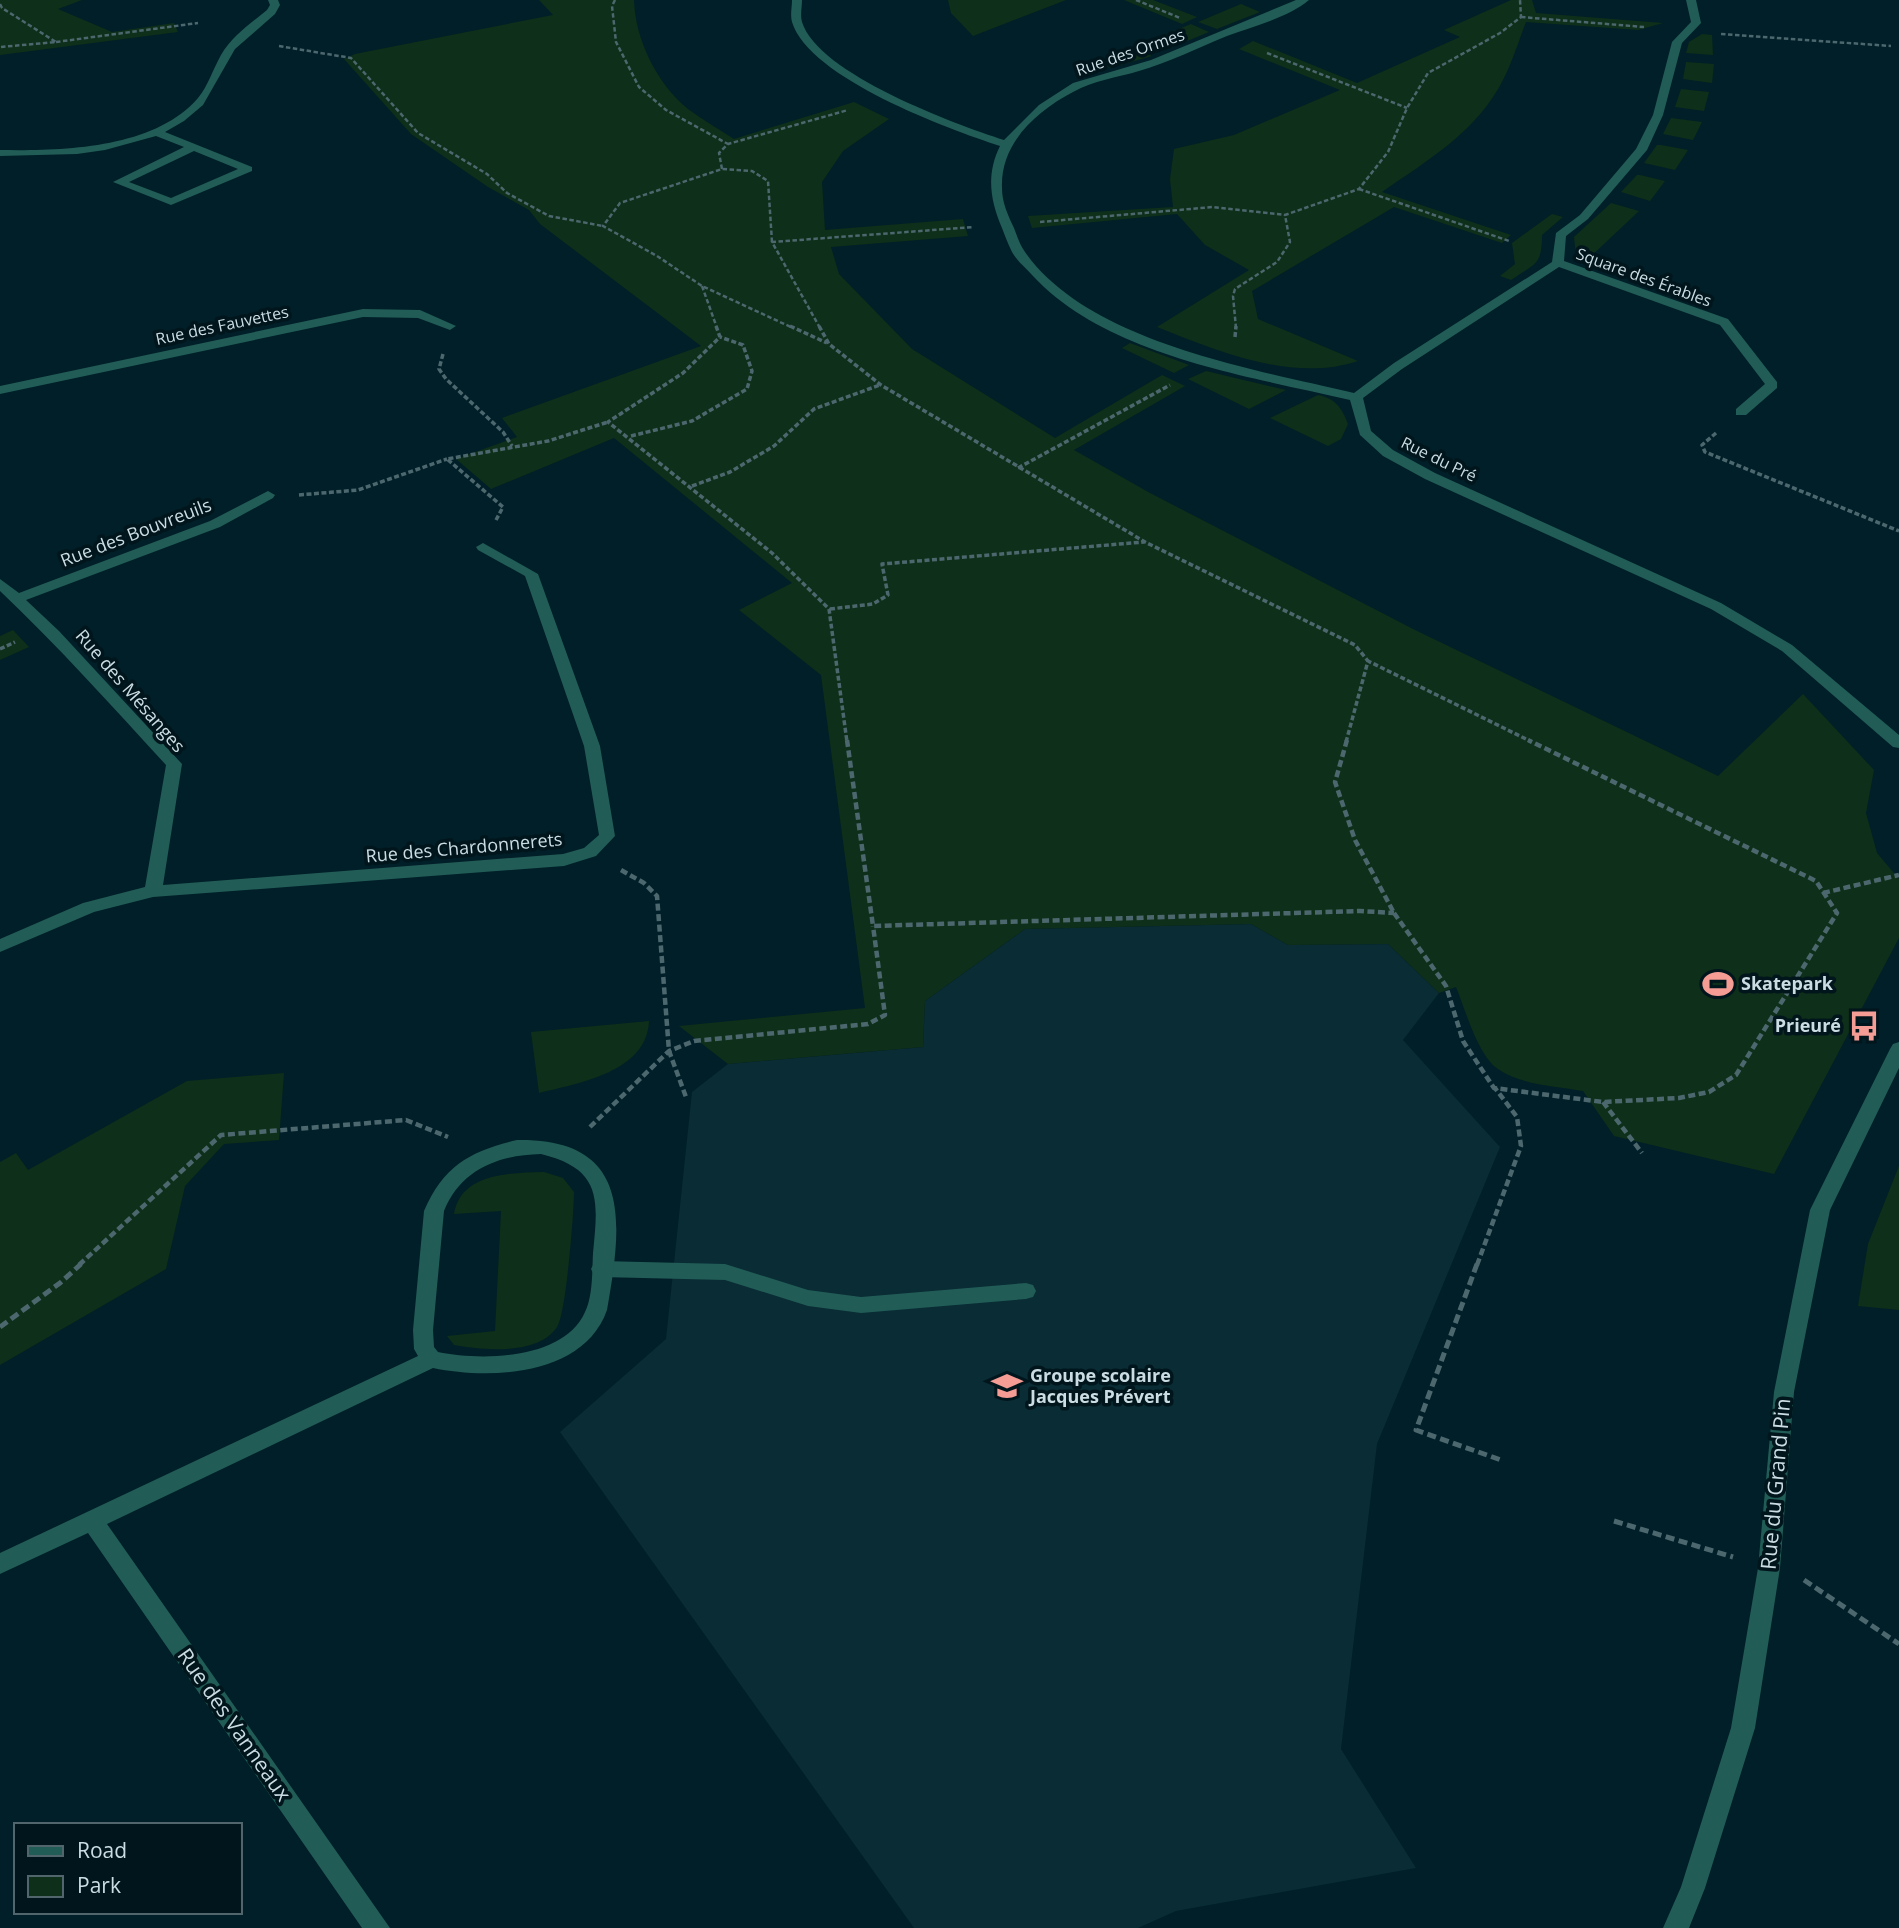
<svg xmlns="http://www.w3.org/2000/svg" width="1899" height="1928" viewBox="0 0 1899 1928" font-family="'Open Sans',sans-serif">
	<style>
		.built { fill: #092c35 }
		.green { fill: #0e2f19 }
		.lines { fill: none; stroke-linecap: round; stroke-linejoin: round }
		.path-far3 { stroke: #4d676e; stroke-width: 2.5; stroke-dasharray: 4.5 2.5; stroke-linecap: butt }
		.path-far2 { stroke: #4d676e; stroke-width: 3.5; stroke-dasharray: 5 2.5; stroke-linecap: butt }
		.path-far1 { stroke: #4d676e; stroke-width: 4.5; stroke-dasharray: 7 3.5; stroke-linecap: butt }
		.path { stroke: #4d676e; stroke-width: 5; stroke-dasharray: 9 4.5; stroke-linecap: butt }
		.service { fill: #215c56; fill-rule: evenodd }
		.minor { fill: #215c56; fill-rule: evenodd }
		.labels { text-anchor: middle; stroke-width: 7; stroke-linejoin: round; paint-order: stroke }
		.far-street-label { font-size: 16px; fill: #cbdde3; stroke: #00151c }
		.street-label { font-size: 18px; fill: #cbdde3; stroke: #00151c }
		.poi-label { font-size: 18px; font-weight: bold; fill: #cbdde3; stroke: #00151c; text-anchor: start }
		.near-street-label { font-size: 21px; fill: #cbdde3; stroke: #00151c }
	</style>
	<rect width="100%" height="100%" fill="#001f28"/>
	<polygon class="built" points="1251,924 1288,945 1388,944 1439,993 1403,1040 1500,1147 1377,1444 1341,1749 1416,1868 1176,1911 1138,1928 914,1928 560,1432 666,1339 692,1092 728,1064 923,1047 925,1001 1025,929"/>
	<g class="green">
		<polygon points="0,0 82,0 58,9 112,32 174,23 178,32 0,55"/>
		<path d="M539 0H634C635 39 657 84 688 109 703 120 719 129 734 139L854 102 889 119 843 151 822 182 825 230 963 219 968 236 831 247 839 274 912 349 1055 438 1162 375 1185 386 1074 450 1150 493 1415 630 1718 776 1803 694 1874 770 1866 813 1877 853 1899 879V938L1774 1174 1614 1136 1583 1091C1556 1086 1521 1085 1498 1069 1478 1056 1465 1009 1456 987L1439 993 1388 944 1288 945 1251 924 1025 929 925 1001 923 1047 728 1064 679 1026 865 1008 821 675 739 610 792 583 614 438 491 489 456 459 517 437 502 418 701 346 540 224 529 210 488 187 411 134 344 59 355 54 553 15Z"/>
		<polygon points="948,0 1066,0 973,36 951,13"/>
		<polygon points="1124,0 1153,0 1197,17 1182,24"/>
		<path d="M1511 0H1532L1536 13 1663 23 1638 30 1526 22C1519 40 1513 60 1504 78 1478 131 1428 160 1382 192L1511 235 1502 243 1394 207 1252 291 1258 319 1358 361C1293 383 1217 351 1157 327L1249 270 1205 245 1177 214 1032 228 1028 216 1173 207 1170 179 1174 149 1234 135 1340 90 1239 49 1253 41 1357 83 1460 37 1444 30Z"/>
		<polygon points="1241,4 1260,12 1217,29 1198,22"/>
		<polygon points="1191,24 1209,32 1168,49 1149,41"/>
		<polygon points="1702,34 1712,35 1713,55 1686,53 1689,42"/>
		<polygon points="1133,48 1152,56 1110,68 1097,63"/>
		<polygon points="1686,62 1714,64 1712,83 1683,79"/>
		<polygon points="1681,89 1709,92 1704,111 1675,107"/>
		<polygon points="1671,118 1702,122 1693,140 1663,134"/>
		<polygon points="1657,145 1661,145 1688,150 1675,170 1644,163"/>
		<polygon points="1637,175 1640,175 1665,181 1650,201 1621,192"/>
		<polygon points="1611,203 1639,211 1588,259 1576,255 1574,237"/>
		<path d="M1552 214 1563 217 1542 235C1542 266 1535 263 1511 280L1500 276 1515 264 1512 243Z"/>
		<polygon points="1130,343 1189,365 1174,373 1122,348"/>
		<polygon points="1206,371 1286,390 1249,409 1188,379"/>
		<path d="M1318 395C1336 399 1341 407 1348 424L1341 439 1328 446 1270 418Z"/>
		<polygon points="13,630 29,647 0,660 0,636"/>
		<path d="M649 1021C647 1072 579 1083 539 1093L531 1032Z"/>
		<polygon points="284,1073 279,1140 224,1144 185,1186 166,1269 0,1365 0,1162 16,1153 28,1170 187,1081"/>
		<polygon points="1899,1166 1899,1310 1858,1306 1868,1244"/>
		<path d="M544 1172 563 1178 574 1192C574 1212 566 1315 557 1327 538 1356 482 1350 454 1345L447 1336 495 1331 501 1211 454 1214C461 1173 510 1173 544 1172Z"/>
	</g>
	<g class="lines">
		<g class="path-far3">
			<polyline points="615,0 612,6 616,42 639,87 666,110 728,144"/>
			<polyline points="1136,0 1180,18"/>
			<polyline points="0,4 2,8 56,42 0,47"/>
			<polyline points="1521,17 1644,27"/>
			<polyline points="1721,34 1891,46"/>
			<polyline points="56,42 198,23"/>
			<polyline points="279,46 351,58 418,133 487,174 507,193 549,216 603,226"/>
			<polyline points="1267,53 1407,108"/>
			<polyline points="722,169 719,153 728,144 848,110"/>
			<polyline points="1359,189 1509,241"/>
			<polyline points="1040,222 1213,207 1285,215"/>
			<polyline points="772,242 768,181 752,171 722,169 620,203 603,226 657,256 702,286 793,328"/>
			<polyline points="702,286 717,328"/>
			<polyline points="820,328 772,242 974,227"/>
			<polyline points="1236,328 1233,296 1235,289 1277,262 1290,242 1285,215 1359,189 1388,152 1407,108 1428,73 1500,33 1521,17 1520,0"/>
		</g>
		<g class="path-far2">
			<polyline points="716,326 720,337 683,373 608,422 772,553 829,609 847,742"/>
			<polyline points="790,326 827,343"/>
			<polyline points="819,326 829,344 881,385 1145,542 1355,645 1368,661"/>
			<polyline points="1235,337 1236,326"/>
			<polyline points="443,354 439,369 446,379 503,432 512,446"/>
			<polyline points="1716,433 1702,445 1705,452 1899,531"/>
			<polyline points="631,436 692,421 747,389 752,371 743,345 720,337"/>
			<polyline points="1018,468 1170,385"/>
			<polyline points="692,486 730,472 774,446 814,409 880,385"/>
			<polyline points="299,495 358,490 447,459"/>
			<polyline points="496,520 503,507 447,459 548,441 608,422"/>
			<polyline points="830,609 873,604 888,595 882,564 1144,542"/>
			<polyline points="0,649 15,642"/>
			<polyline points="1346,742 1368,661 1532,742"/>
		</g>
		<g class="path-far1">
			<polyline points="847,740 873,926 1360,911 1394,913"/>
			<polyline points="1347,740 1335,782 1355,840 1394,913"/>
			<polyline points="621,870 644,883 657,896 669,1051 686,1097"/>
			<polyline points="1823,893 1899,875"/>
			<polyline points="1394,913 1446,986 1463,1041 1494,1088 1603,1102 1679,1098 1709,1092 1736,1075 1837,913 1816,881 1528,740"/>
			<polyline points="1603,1102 1642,1153"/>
			<polyline points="590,1127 669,1051 694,1041 868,1024 885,1015 873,926"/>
			<polyline points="79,1265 221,1135 406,1120 448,1137"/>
			<polyline points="1477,1265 1521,1146 1517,1117 1495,1088"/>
		</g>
		<g class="path">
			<polyline points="1477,1264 1416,1430 1501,1460"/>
			<polyline points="0,1327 60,1283 81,1264"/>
			<polyline points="1614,1521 1733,1557"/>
			<polyline points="1804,1580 1899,1644"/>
		</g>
		<polygon class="service" points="601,1261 725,1264 808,1290 861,1297 1026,1283 1033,1285 1036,1291 1033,1297 1026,1299 861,1313 808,1306 725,1280 601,1277 594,1275 591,1269 594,1263"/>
		<g class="minor">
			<path d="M268 0H278L280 5 275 14 235 49 203 105 184 121 165 132 252 167V171L171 205 113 182 184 147 156 136 105 150 77 154 0 156V150C62 151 154 149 198 98 208 86 213 69 221 55 232 36 250 24 267 10L270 5ZM194 151 238 169 171 198 129 182Z"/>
			<path d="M792 0H802C802 7 800 15 802 22 818 74 955 124 1004 140L1039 105 1073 83 1151 60 1296 0H1309C1288 18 1253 26 1227 36 1198 48 1169 62 1139 71 1116 78 1094 80 1073 92 1037 111 1000 143 1002 188 1002 203 1008 215 1014 228 1017 236 1020 245 1025 252 1088 342 1253 369 1354 393L1394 363 1552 262 1556 233 1580 215 1636 149 1653 115 1672 42 1691 22 1686 0H1696L1701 23 1682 43 1663 115 1647 150 1588 219 1566 236 1564 261 1728 319 1777 382V388L1746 415H1736V409L1765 384 1720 325 1559 267 1402 369 1363 398 1371 431 1393 450 1435 473 1721 603 1792 645 1899 735V748L1893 747 1782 651 1711 609 1425 479 1383 456 1360 435 1350 400C1249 376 1107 356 1033 276 1026 268 1017 261 1012 252 1008 244 1005 236 1002 228 990 200 986 174 1000 146 948 129 809 78 792 22 790 15 792 7 792 0Z"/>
			<polygon points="363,309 420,310 456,326 450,330 418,318 363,317 0,394 0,386"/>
			<path d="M268 491 275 495 273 498 220 527 26 600 59 631 182 764 163 885 563 854 584 848 599 835 584 746 525 576 478 550 476 547 483 543 538 574 600 746 615 836 596 856 564 866 153 897 94 912 0 952V939L83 903 145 887 166 765C112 706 57 645 0 591V579L19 593 210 521Z"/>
			<polygon points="1899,1042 1899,1068 1830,1210 1794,1392 1780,1568 1755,1728 1705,1888 1689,1928 1663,1928 1681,1887 1731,1728 1758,1568 1774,1392 1810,1210 1890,1049 1893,1044"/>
			<path d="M517 1140C634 1138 622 1224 607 1310 584 1376 490 1380 433 1368L107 1524 390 1928H362L88 1533 0 1574V1553L418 1356 414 1349 413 1330 424 1211C444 1165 471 1151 517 1140ZM541 1154C603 1169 598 1201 593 1253 592 1271 593 1296 585 1312 564 1360 481 1361 438 1352L434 1347 433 1330 444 1211C461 1169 499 1155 541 1154Z"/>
		</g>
	</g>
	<defs>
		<g id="stadium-bare" transform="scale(2.415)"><path d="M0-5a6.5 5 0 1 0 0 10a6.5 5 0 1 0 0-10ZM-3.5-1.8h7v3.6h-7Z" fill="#f59c95" stroke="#00151c" stroke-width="2.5" paint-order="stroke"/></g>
		<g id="bus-bare" transform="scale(2.415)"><path d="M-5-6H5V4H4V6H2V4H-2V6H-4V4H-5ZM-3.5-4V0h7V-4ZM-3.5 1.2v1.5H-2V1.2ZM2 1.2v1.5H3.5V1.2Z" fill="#f59c95" stroke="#00151c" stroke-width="2.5" paint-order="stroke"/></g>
		<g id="school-bare" transform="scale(2.415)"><path d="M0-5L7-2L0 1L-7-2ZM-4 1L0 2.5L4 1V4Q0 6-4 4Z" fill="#f59c95" stroke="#00151c" stroke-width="2.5" paint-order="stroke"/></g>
	</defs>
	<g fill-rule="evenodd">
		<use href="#stadium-bare" x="1718" y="984"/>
		<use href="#bus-bare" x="1864" y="1026"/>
		<use href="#school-bare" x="1007" y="1386"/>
	</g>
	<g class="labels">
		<g class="far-street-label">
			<text transform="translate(1130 52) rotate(-19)" y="6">Rue des Ormes</text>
			<text transform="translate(1644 277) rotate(20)" y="6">Square des Érables</text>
			<text transform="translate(222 325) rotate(-12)" y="6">Rue des Fauvettes</text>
			<text transform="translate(1439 459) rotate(26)" y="6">Rue du Pré</text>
		</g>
		<g class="street-label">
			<text transform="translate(136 533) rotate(-21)" y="6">Rue des Bouvreuils</text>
			<text transform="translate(130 691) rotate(49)" y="6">Rue des Mésanges</text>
			<text transform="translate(464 848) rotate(-5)" y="6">Rue des Chardonnerets</text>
		</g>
		<g class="poi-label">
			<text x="1741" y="990">Skatepark</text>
			<text x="1841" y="1032" text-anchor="end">Prieuré</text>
			<text x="1030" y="1382">Groupe scolaire<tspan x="1030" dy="21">Jacques Prévert</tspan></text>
		</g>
		<g class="near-street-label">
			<text transform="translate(1776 1484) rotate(-85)" y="7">Rue du Grand Pin</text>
			<text transform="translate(234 1725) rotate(55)" y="7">Rue des Vanneaux</text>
		</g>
	</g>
	<rect x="14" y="1823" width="228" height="91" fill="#00151c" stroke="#51656c" stroke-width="2"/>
	<rect x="28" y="1846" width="35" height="10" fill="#215c56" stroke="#51656c" stroke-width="2"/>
	<text x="77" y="1858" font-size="21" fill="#cbdde3">Road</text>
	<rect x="28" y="1876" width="35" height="21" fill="#0e2f19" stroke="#51656c" stroke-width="2"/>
	<text x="77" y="1893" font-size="21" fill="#cbdde3">Park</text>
</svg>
